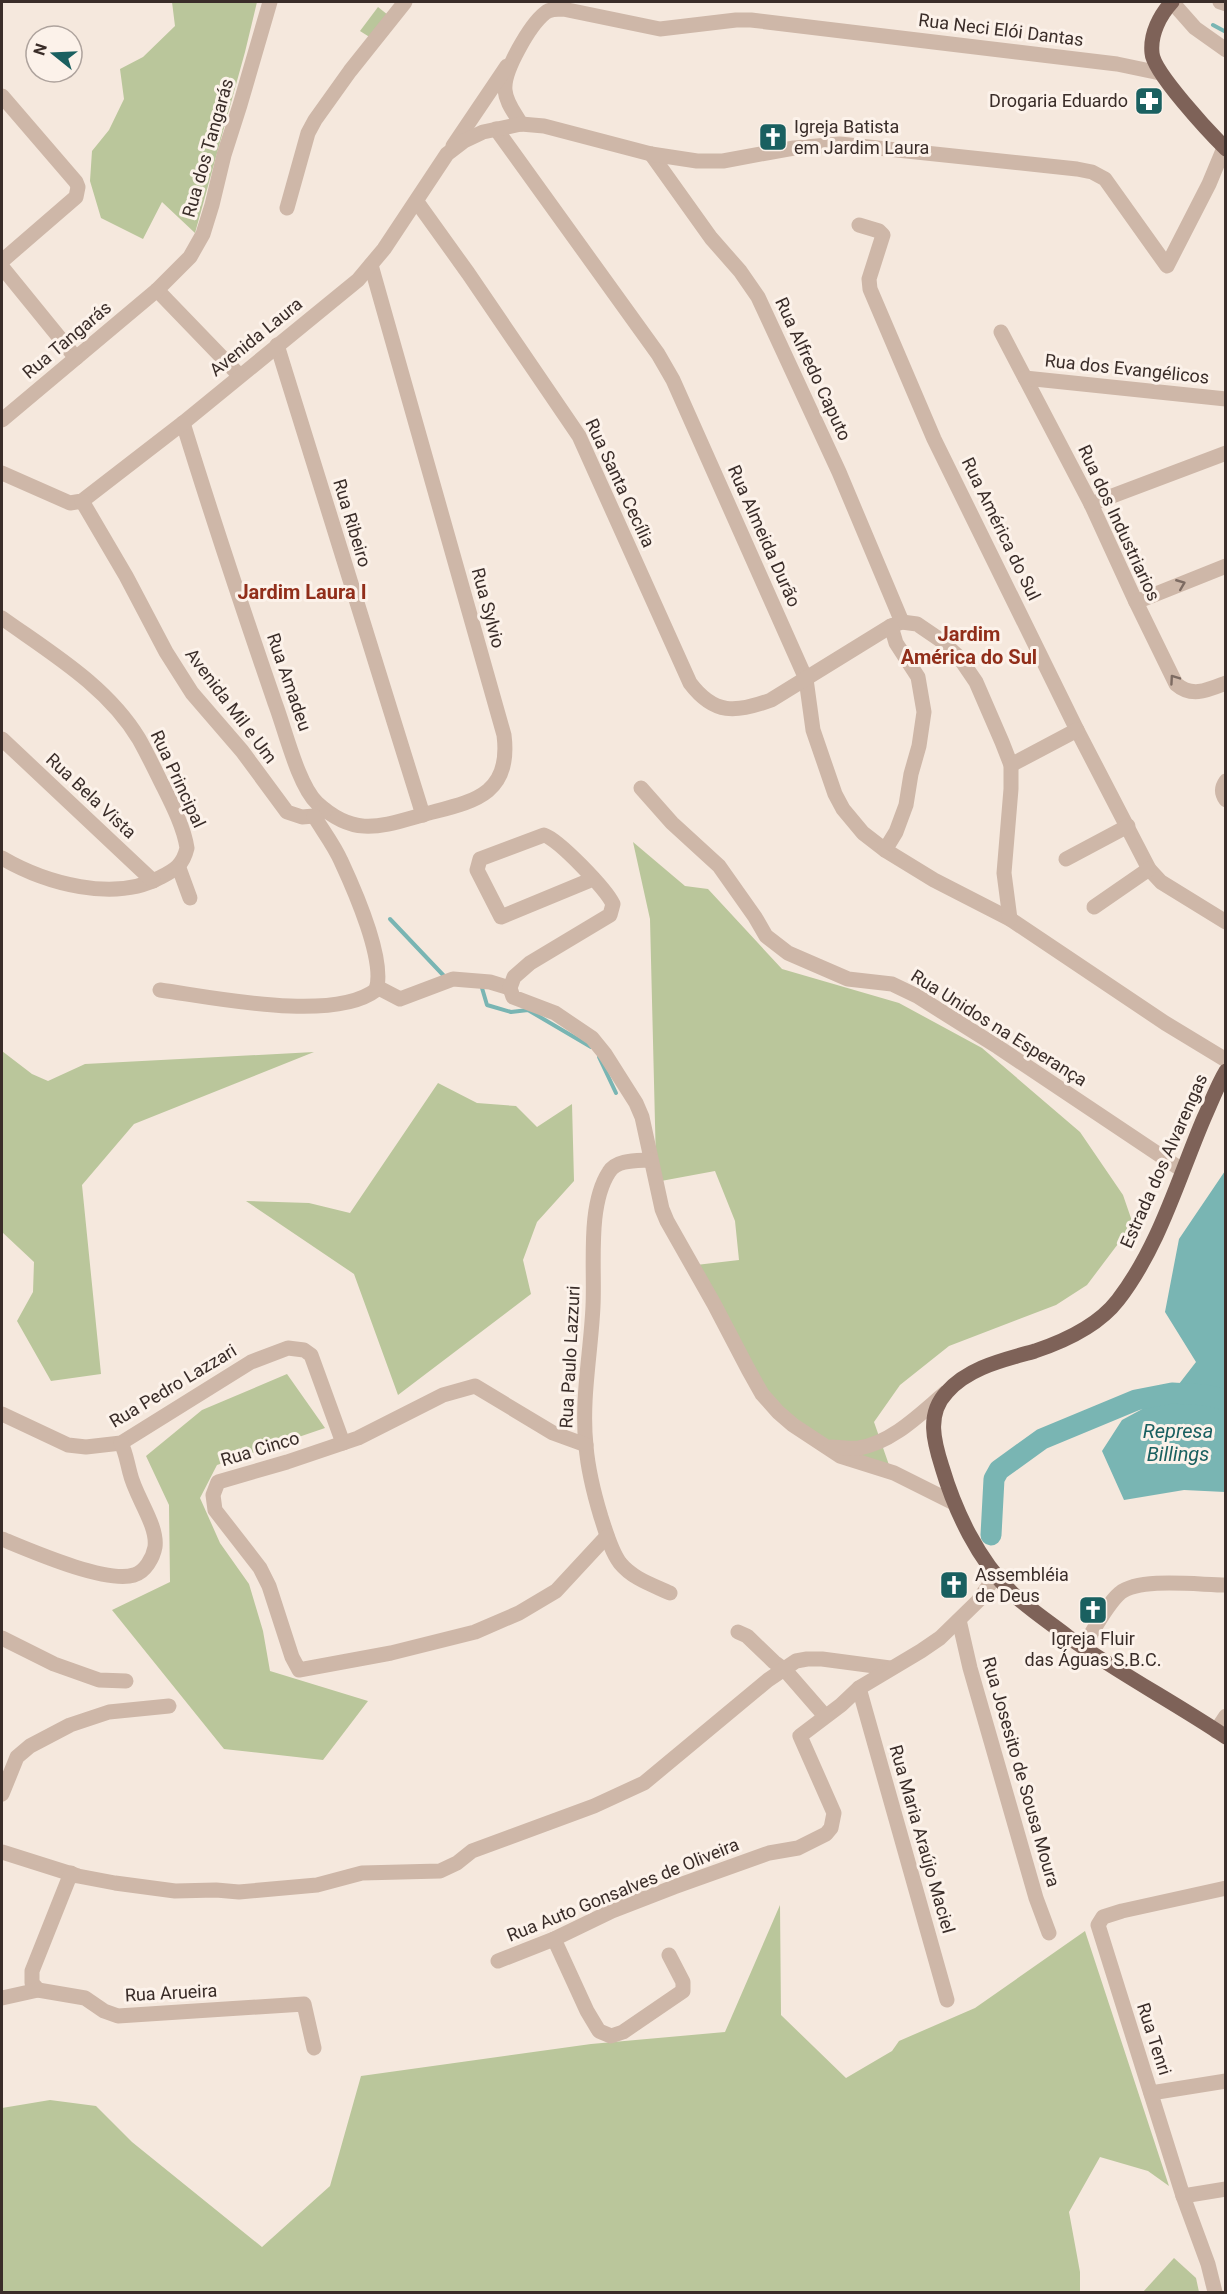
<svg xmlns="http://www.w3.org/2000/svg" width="1227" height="2294" viewBox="0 0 1227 2294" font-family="Roboto,sans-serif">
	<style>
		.green { fill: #bac69b }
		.water { fill: #79b5b3 }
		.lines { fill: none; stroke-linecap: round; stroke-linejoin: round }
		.stream { stroke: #79b5b3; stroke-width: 4 }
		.river { stroke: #79b5b3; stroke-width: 21 }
		.minor { stroke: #ceb7a8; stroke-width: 15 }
		.major { stroke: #7e6258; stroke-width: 15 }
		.oneway { stroke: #7d6b62 }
		.labels { text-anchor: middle; stroke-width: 6; stroke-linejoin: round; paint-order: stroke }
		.street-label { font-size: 18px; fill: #3a2d29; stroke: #fcf2ea }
		.poi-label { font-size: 18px; fill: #3a2d29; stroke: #fcf2ea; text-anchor: start }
		.neighbourhood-label { font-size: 20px; font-weight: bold; fill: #912e1a; stroke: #fcf2ea }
		.water-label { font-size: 20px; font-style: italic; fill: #1a6060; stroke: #fcf2ea }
	</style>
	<rect width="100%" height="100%" fill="#f5e8dd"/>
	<g class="green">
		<polygon points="172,2 257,2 245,52 195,233 162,202 143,239 101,218 90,181 92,151 109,130 124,99 120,69 143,57 175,26"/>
		<polygon points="378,7 388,15 371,38 360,31"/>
		<polygon points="633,842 685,886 708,889 782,969 899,1003 982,1048 1080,1132 1123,1195 1133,1224 1087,1285 1056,1305 949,1346 900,1385 874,1422 889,1465 832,1446 774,1402 696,1265 739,1260 735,1221 715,1171 661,1181 656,1164 650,919"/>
		<polygon points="2,1051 32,1074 48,1081 85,1064 314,1052 134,1124 82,1185 101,1374 51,1381 17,1321 33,1292 34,1262 2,1232"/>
		<polygon points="438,1083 477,1103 516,1106 537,1127 572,1104 574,1181 537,1222 523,1260 531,1294 398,1395 354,1274 246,1201 309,1203 350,1213"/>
		<polygon points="287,1374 325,1428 217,1465 200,1498 220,1543 249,1584 263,1631 270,1671 368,1701 323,1760 224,1749 112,1610 170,1582 169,1505 146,1456 202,1410"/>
		<polygon points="780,1905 781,2015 846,2078 892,2051 899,2041 975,2008 1085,1931 1169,2186 1148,2171 1100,2157 1069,2212 1080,2272 1080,2292 2,2292 2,2108 50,2100 96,2106 132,2142 262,2247 330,2186 361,2076 591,2044 725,2032"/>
		<polygon points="1174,2258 1196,2278 1199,2292 1143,2292"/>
	</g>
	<polygon class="water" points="1225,1171 1225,1492 1184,1490 1124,1500 1102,1451 1122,1420 1172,1393 1196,1362 1165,1312 1179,1239"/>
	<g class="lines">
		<g class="stream">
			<polyline points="1213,25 1226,32"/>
			<polyline points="390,919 445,977"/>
			<polyline points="482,988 487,1005 511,1012 528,1010 591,1047"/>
			<polyline points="599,1057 616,1093"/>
		</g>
		<polyline class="river" points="991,1535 994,1479 999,1470 1042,1439 1136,1400 1172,1393 1206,1395 1226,1400"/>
		<g class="minor">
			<polyline points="1172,2 1195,28 1226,50"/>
			<polyline points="1220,2 1226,4"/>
			<polyline points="2,96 76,182 78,187 76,197 2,261"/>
			<path d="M521 124C515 113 506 103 505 90 503 71 530 25 545 13 550 9 557 9 563 9L660 29 736 20H751L1117 64 1160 73"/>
			<polyline points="496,129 658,354 673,380 806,679 813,730 835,794 843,809 863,833 885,850 934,880 1010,919 1165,1023 1226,1060"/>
			<polyline points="453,146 507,66"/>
			<polyline points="651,154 711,238 740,271 758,297 839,472 902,622"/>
			<path d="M417 202 468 273 579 436 690 683C714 715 736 713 771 700L891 626 902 622 917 624 939 639 959 657 976 682 1002 742 1011 765V789L1004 873 1010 919"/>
			<polyline points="287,208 308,133 315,120 350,71 405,2"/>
			<polyline points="859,225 879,231 883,235 869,279 870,289 934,439 1077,730 1149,869 1161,882 1226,922"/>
			<polyline points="2,267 76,358"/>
			<polyline points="157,290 239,375"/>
			<path d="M1001 332 1091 504 1136 602 1176 684C1192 698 1208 690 1226 683"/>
			<polyline points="277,345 423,815"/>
			<polyline points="1025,378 1226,399"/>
			<polyline points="2,420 157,290 190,257 203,234 212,205 224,155 240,105 270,2"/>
			<path d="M183 423C212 517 243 610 275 703 285 729 298 785 317 803 354 837 379 827 422 815 469 802 512 798 504 735L371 265"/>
			<polyline points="2,473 70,503 82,501 183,423 358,280 384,249 447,154 464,141 483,132 521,124 544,126 651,154 697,161 723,161 794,148 840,144 1077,169 1092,172 1105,179 1167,266 1209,184 1224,148"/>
			<polyline points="82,501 126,576 166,652 192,693 242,751 287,812 302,817 314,816 325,810"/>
			<polyline points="1091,504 1226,453"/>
			<polyline points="1136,602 1226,566"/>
			<path d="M2 618C51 653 107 686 139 739 148 755 156 772 164 788 173 806 184 828 187 848 183 865 175 870 161 877 114 903 45 883 2 858"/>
			<polyline points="2,739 153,881"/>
			<polyline points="1011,765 1077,730"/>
			<path d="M1226 781C1221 788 1221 793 1226 800"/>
			<polyline points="641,788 672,823 719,866 755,917 766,936 788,953 848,979 892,984 917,996 998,1047 1182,1170"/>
			<polyline points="885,850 896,832 906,805 911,774 919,746 924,712 918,677 896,643 891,626"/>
			<polyline points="1066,859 1128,826"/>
			<polyline points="179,868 190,898"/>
			<polyline points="1094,907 1149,869"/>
			<polyline points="377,987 400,999 453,979 490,982 510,988"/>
			<polyline points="510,988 513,997 555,1013 592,1038 605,1054 636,1103 642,1117 662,1209 667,1221 714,1304 748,1369 762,1394 778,1412 793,1425 840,1456 894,1473 954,1503"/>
			<path d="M510 988 514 977 530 963 610 915 613 904C606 889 559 840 544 835L480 859 477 870 501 917 593 879"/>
			<path d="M160 990C212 997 333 1023 376 990 386 961 354 889 341 861 334 845 323 831 314 816"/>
			<path d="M651 1160C638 1161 617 1159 609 1172 587 1206 595 1266 593 1306 591 1352 581 1399 586 1446 588 1470 594 1494 601 1517 606 1532 611 1551 620 1563 633 1579 653 1585 670 1593"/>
			<polyline points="2,1414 68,1445 86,1447 121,1443 251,1362 288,1348 304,1350 311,1355 343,1443"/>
			<polyline points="586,1445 553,1433 475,1386 443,1395 358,1438 287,1462 218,1482 213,1495 215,1510 260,1568 269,1586 292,1657 299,1670 391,1653 475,1632 519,1613 556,1591 607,1536"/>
			<path d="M831 1447C840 1447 850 1449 859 1448 893 1442 920 1414 945 1393"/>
			<path d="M2 1539C29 1550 106 1584 134 1575 145 1572 153 1558 155 1547 158 1525 135 1496 130 1473 127 1462 126 1453 121 1443"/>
			<polyline points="959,1620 970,1668 1036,1898 1049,1933"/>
			<polyline points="738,1632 747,1636 774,1662 785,1670 825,1716"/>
			<polyline points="2,1638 54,1664 99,1680 126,1681"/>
			<path d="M1083 1647C1093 1632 1106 1605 1120 1593 1140 1577 1199 1585 1226 1585"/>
			<polyline points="859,1688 947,2000"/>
			<polyline points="1216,1731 1226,1716"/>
			<polyline points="2,1794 17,1757 30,1746 70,1725 109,1712 169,1706"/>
			<polyline points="2,1852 78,1876 115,1883 175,1891 216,1890 239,1892 317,1885 362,1873 440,1871 457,1863 472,1851 594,1806 644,1783 768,1680 796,1661 807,1659 822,1659 890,1668"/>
			<polyline points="554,1939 587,2011 599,2031 611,2036 623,2032 683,1991 683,1982 669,1955"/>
			<polyline points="498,1961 554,1939 612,1911 674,1887 769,1853 798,1848 826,1834 831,1828 834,1813 800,1736 841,1705 859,1688 921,1651 940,1638 978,1601 996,1575"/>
			<polyline points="38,1990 32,1983 32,1971 71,1873"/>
			<polyline points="2,1998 38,1990 85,1998 104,2011 118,2016 304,2004 314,2048"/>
			<polyline points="1151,2093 1226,2081"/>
			<polyline points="1183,2196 1226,2189"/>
			<polyline points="1215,2292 1208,2264 1183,2196 1098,1925 1103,1917 1122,1911 1226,1888"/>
		</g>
		<g class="major">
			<path d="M1172 2C1160 15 1150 34 1152 53 1153 72 1210 133 1226 149"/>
			<path d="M1226 1071C1217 1086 1211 1103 1204 1118 1178 1179 1159 1247 1118 1300 1098 1326 1065 1341 1035 1351 1004 1360 969 1367 947 1392 926 1414 934 1442 942 1467 955 1511 978 1560 1012 1593 1029 1609 1049 1622 1067 1636 1118 1673 1174 1702 1226 1737"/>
		</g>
	</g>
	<defs><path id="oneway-chevron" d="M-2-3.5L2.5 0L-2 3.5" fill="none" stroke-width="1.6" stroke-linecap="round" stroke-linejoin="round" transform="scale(1.5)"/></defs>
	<g class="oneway">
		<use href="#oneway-chevron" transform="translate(1181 584) rotate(-22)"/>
		<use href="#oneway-chevron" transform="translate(1174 679) rotate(-125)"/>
	</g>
	<defs>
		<g id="pharmacy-square" transform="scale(1.5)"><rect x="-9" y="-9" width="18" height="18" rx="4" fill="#1a6060" stroke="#fcf2ea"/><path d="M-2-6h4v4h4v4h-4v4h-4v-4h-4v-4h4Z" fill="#fff"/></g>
		<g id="church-square" transform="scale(1.5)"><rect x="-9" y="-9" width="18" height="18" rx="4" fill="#1a6060" stroke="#fcf2ea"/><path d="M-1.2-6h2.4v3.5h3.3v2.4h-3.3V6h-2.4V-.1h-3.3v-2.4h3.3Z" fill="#fff"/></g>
	</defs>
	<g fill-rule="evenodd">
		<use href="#pharmacy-square" x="1149" y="101"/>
		<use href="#church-square" x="773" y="137"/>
		<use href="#church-square" x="954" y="1585"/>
		<use href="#church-square" x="1093" y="1610"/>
	</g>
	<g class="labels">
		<g class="street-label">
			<text transform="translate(1001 30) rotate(7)" y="6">Rua Neci Elói Dantas</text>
			<text transform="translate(208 148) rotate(-74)" y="6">Rua dos Tangarás</text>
			<text transform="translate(256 337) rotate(-39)" y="6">Avenida Laura</text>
			<text transform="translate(67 340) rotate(-40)" y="6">Rua Tangarás</text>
			<text transform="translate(813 369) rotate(65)" y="6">Rua Alfredo Caputo</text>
			<text transform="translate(1127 369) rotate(6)" y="6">Rua dos Evangélicos</text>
			<text transform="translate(620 483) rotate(65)" y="6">Rua Santa Cecília</text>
			<text transform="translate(352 523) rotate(73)" y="6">Rua Ribeiro</text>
			<text transform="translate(1119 523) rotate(65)" y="6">Rua dos Industriarios</text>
			<text transform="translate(1001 529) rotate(64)" y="6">Rua América do Sul</text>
			<text transform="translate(764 536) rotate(66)" y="6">Rua Almeida Durão</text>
			<text transform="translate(488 608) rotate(75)" y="6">Rua Sylvio</text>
			<text transform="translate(289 682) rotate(71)" y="6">Rua Amadeu</text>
			<text transform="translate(231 706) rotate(53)" y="6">Avenida Mil e Um</text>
			<text transform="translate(178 779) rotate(65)" y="6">Rua Principal</text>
			<text transform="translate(91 796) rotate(43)" y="6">Rua Bela Vista</text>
			<text transform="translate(999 1028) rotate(32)" y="6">Rua Unidos na Esperança</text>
			<text transform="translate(1164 1161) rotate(-66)" y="6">Estrada dos Alvarengas</text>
			<text transform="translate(570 1357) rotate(-87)" y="6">Rua Paulo Lazzuri</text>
			<text transform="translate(173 1386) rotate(-31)" y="6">Rua Pedro Lazzari</text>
			<text transform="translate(260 1449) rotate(-17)" y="6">Rua Cinco</text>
			<text transform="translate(1021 1772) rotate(74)" y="6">Rua Josesito de Sousa Moura</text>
			<text transform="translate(922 1839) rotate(74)" y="6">Rua Maria Araújo Maciel</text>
			<text transform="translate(623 1890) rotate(-22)" y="6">Rua Auto Gonsalves de Oliveira</text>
			<text transform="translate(171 1993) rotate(-3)" y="6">Rua Arueira</text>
			<text transform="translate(1154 2039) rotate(72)" y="6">Rua Tenri</text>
		</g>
		<g class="poi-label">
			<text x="1128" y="107" text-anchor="end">Drogaria Eduardo</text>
			<text x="794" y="133">Igreja Batista<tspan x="794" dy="21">em Jardim Laura</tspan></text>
			<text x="975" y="1581">Assembléia<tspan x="975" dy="21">de Deus</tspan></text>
			<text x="1093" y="1645" text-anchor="middle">Igreja Fluir<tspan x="1093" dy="21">das Águas S.B.C.</tspan></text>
		</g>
		<g class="neighbourhood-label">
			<text x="302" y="599">Jardim Laura I</text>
			<text x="969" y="641">Jardim<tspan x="969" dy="23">América do Sul</tspan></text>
		</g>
		<g class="water-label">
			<text x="1178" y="1438">Represa<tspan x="1178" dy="23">Billings</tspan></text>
		</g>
	</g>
	<rect width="1227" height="2294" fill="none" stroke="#3a2d29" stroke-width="6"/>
	<g transform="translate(54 54) rotate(288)"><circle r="28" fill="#fcf2ea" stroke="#aea39d" stroke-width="1.5"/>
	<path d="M0-4.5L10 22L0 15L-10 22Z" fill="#1a6060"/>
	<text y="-9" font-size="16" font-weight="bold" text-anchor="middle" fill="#3a2d29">N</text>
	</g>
</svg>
